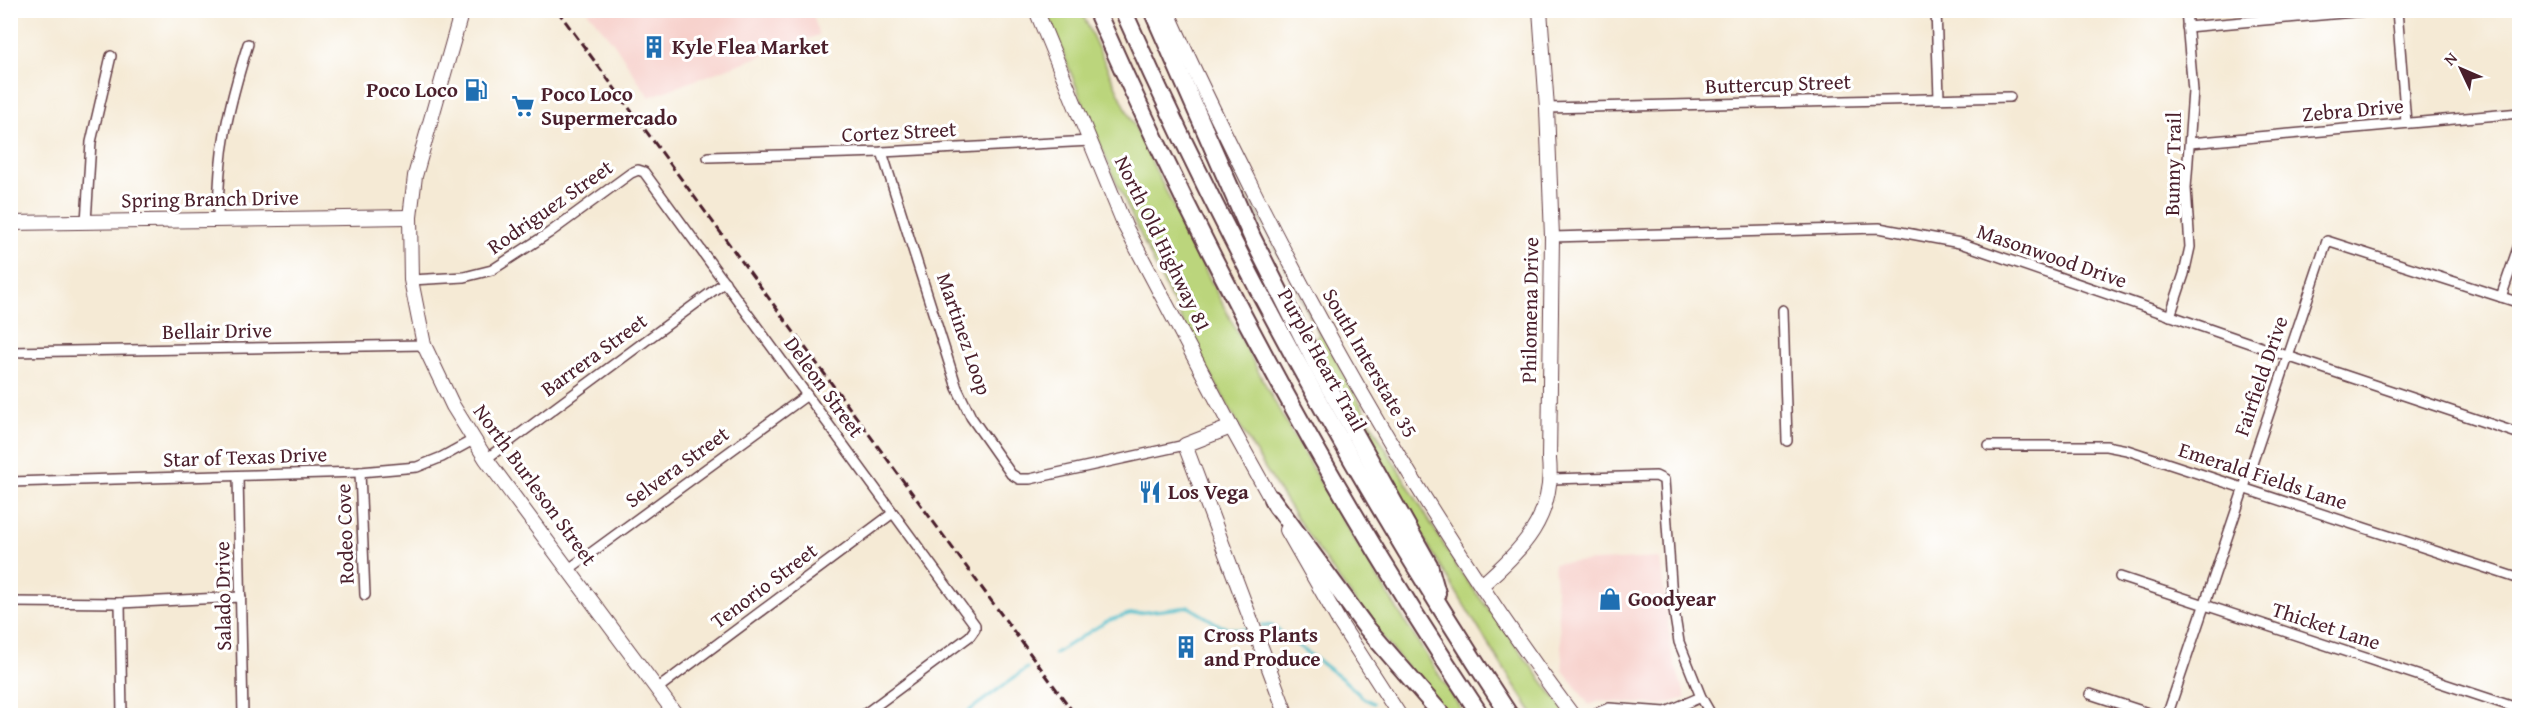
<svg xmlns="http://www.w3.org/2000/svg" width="2530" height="726" viewBox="0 0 2530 726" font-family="'Gentium Book Plus',serif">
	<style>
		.built { fill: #f7d0cb }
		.green { fill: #bbd57b; stroke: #827a53; stroke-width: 1.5 }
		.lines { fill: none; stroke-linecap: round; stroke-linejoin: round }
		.stream { stroke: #52becb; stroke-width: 3 }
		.street-casing { stroke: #643d44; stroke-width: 12 }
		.secondary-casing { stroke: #643d44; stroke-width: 16 }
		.highway-casing { stroke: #643d44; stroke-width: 20 }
		.street { stroke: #fff; stroke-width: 9 }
		.secondary { stroke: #fff; stroke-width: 14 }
		.highway { stroke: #fff; stroke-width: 16 }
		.rail { stroke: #4a1f2b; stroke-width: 3; stroke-dasharray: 9 4.5; stroke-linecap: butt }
		.labels { text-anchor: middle; stroke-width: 6; stroke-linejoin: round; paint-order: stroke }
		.poi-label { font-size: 21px; font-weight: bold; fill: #4a1f2b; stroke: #fff; text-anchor: start }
		.street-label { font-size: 21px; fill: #4a1f2b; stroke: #fff }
	</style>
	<rect width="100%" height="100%" fill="#fff"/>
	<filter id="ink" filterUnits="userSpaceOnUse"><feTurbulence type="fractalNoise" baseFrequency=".0167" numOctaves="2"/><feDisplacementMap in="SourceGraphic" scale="12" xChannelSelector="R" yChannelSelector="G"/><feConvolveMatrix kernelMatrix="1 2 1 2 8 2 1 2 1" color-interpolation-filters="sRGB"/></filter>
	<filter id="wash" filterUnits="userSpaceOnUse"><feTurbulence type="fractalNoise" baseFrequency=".008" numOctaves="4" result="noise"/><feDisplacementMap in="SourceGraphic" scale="24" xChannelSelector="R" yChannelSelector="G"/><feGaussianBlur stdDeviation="1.35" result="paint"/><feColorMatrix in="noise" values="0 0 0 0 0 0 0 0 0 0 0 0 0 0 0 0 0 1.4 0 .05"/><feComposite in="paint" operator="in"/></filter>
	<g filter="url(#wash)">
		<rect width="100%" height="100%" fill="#f5ead5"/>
		<g class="built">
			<polygon points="587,11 812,11 819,35 649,97 613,42"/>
			<polygon points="1660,558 1672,656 1686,698 1663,705 1600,701 1589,705 1563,670 1554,563"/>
		</g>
		<g class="green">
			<path d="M1047 11H1081C1136 132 1194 252 1257 369 1320 488 1392 603 1465 715H1448C1266 513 1142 264 1047 11Z"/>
			<path d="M1162 14 1219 136 1291 279 1383 444 1459 570 1568 715H1534C1454 594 1382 469 1313 341L1319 334 1210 121Z"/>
		</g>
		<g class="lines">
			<g class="stream">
				<polyline points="1262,625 1272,626 1345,681 1362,697 1373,703"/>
				<polyline points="1054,654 1107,621 1129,614 1189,607 1221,626 1241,630 1247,629"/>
				<polyline points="962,716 1027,668"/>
				<polyline points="1859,716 1872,710 1897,716"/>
			</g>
		</g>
	</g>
	<g filter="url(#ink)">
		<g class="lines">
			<g class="street-casing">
				<g id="street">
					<polyline points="1936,10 1939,98"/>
					<polyline points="2397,10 2406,123"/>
					<polyline points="2187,27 2376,10"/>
					<polyline points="1547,108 2010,97"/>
					<polyline points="2190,143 2520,113"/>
					<polyline points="882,152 957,388 971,417 1011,474 1019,479 1030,479 1185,445"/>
					<polyline points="708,157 882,152 1091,141"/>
					<path d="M218 219C218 151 228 108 248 44"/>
					<polyline points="86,222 91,142 111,56"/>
					<polyline points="1552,237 1879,228 1960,243 2287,356 2520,434"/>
					<polyline points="411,280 464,277 492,270 549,233 631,173 638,170 644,172 975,625 975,629 970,636 862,716"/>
					<polyline points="2501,297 2520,242"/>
					<polyline points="1783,310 1787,441"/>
					<polyline points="2170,316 2184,274 2190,247 2186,188 2193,91 2186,10"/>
					<polyline points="10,352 424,345"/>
					<polyline points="1989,446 2106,446 2127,450 2520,579"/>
					<polyline points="486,459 725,282"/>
					<polyline points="360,472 365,595"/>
					<polyline points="238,476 243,716"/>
					<polyline points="1551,479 1656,476 1664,480 1672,598 1679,642 1701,697 1712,716"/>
					<polyline points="10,482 360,472 417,467 442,457 473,440"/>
					<polyline points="569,569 807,395"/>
					<polyline points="2120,577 2520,709"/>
					<polyline points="10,602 120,603 241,597"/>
					<polyline points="120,603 122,716"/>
					<polyline points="657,689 893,513"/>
					<polyline points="2090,694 2157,716"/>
					<polyline points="1589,716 1609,708 1666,712 1701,697"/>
					<polyline points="2167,716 2327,241 2520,303"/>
				</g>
			</g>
			<g class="secondary-casing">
				<g id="secondary">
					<polyline points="462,10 415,176 410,217 411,280 424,345 453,406 486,459 677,716"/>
					<polyline points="1036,10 1125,226 1231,427 1276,508"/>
					<path d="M1167 10C1193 70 1222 128 1251 186 1343 371 1449 550 1573 716"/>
					<polyline points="10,223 410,217"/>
					<polyline points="1231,427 1185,445 1287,716"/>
					<polyline points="1287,530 1340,623 1400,716"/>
					<path d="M1482 585C1522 549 1555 518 1549 459L1552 237 1547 108 1540 10"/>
				</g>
			</g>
			<g class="highway-casing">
				<g id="highway">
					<path d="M1096 10C1204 255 1332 493 1481 716"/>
					<path d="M1123 10C1232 256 1362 491 1510 716"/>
					<polyline points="1152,10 1252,237 1316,364 1429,565 1437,593"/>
					<polyline points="1272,499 1365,626 1443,716"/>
				</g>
			</g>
			<use href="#street" class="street"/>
			<use href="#secondary" class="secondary"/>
			<use href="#highway" class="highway"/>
			<polyline class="rail" points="557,10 1076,716"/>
		</g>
	</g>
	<defs>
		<g id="building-bare" transform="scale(1.8)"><path d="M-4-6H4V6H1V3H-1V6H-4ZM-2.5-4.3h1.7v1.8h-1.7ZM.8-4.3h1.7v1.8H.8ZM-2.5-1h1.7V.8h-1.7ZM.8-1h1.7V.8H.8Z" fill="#1f6fb2" stroke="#fff" stroke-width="2.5" paint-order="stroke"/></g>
		<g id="fuel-bare" transform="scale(1.8)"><path d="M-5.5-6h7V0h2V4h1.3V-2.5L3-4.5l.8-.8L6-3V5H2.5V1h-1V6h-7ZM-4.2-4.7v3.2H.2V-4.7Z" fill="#1f6fb2" stroke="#fff" stroke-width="2.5" paint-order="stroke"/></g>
		<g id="supermarket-bare" transform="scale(1.8)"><path d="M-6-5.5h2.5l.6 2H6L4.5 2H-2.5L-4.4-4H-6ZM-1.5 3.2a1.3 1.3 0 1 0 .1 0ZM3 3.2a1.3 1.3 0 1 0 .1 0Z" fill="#1f6fb2" stroke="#fff" stroke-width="2.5" paint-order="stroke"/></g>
		<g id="restaurant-bare" transform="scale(1.8)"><path d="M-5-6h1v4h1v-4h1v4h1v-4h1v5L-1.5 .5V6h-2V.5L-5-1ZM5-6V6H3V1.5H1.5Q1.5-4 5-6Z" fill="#1f6fb2" stroke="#fff" stroke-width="2.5" paint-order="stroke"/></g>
		<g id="shop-bare" transform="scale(1.8)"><path d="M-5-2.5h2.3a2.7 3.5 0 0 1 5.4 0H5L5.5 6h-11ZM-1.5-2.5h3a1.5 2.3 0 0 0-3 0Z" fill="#1f6fb2" stroke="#fff" stroke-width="2.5" paint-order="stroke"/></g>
	</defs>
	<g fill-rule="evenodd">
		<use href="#building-bare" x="654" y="47"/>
		<use href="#fuel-bare" x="476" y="90"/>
		<use href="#supermarket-bare" x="523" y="106"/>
		<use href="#restaurant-bare" x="1150" y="492"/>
		<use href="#shop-bare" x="1610" y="599"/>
		<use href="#building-bare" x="1186" y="647"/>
	</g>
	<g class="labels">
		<g class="poi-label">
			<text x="672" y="54">Kyle Flea Market</text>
			<text x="458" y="97" text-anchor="end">Poco Loco</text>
			<text x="541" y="101">Poco Loco<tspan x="541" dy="24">Supermercado</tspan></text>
			<text x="1168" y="499">Los Vega</text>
			<text x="1628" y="606">Goodyear</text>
			<text x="1204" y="642">Cross Plants<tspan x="1204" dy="24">and Produce</tspan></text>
		</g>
		<g class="street-label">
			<text transform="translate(1778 84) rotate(-2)" y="7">Buttercup Street</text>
			<text transform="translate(2353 110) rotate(-5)" y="7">Zebra Drive</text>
			<text transform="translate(899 132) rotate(-3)" y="7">Cortez Street</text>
			<text transform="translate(2173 164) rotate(-89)" y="7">Bunny Trail</text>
			<text transform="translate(210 199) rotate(-1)" y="7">Spring Branch Drive</text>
			<text transform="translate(550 207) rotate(-35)" y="7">Rodriguez Street</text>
			<text transform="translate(1163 244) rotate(64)" y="7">North Old Highway 81</text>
			<text transform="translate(2052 256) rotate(19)" y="7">Masonwood Drive</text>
			<text transform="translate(1530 310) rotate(-89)" y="7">Philomena Drive</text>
			<text transform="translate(217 331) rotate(-1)" y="7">Bellair Drive</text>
			<text transform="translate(964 334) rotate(71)" y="7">Martinez Loop</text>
			<text transform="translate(594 355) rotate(-36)" y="7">Barrera Street</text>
			<text transform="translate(1322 360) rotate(61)" y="7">Purple Heart Trail</text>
			<text transform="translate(1370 363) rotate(60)" y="7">South Interstate 35</text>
			<text transform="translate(2261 376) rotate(-71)" y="7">Fairfield Drive</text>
			<text transform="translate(824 387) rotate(54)" y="7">Deleon Street</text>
			<text transform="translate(245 457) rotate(-2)" y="7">Star of Texas Drive</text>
			<text transform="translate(677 467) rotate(-36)" y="7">Selvera Street</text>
			<text transform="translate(2263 476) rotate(18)" y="7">Emerald Fields Lane</text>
			<text transform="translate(535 485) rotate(54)" y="7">North Burleson Street</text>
			<text transform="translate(345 534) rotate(-92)" y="7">Rodeo Cove</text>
			<text transform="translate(764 586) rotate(-37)" y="7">Tenorio Street</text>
			<text transform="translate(223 596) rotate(-91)" y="7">Salado Drive</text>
			<text transform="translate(2326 626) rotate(18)" y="7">Thicket Lane</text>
		</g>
	</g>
	<rect width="2530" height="726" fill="none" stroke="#fff" stroke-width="36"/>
	<g transform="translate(2461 69) rotate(314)" stroke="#ffffff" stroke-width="4.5" paint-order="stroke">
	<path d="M0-4.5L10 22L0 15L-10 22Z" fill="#4a1f2b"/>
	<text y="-9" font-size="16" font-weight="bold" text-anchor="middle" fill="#4a1f2b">N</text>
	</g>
</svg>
